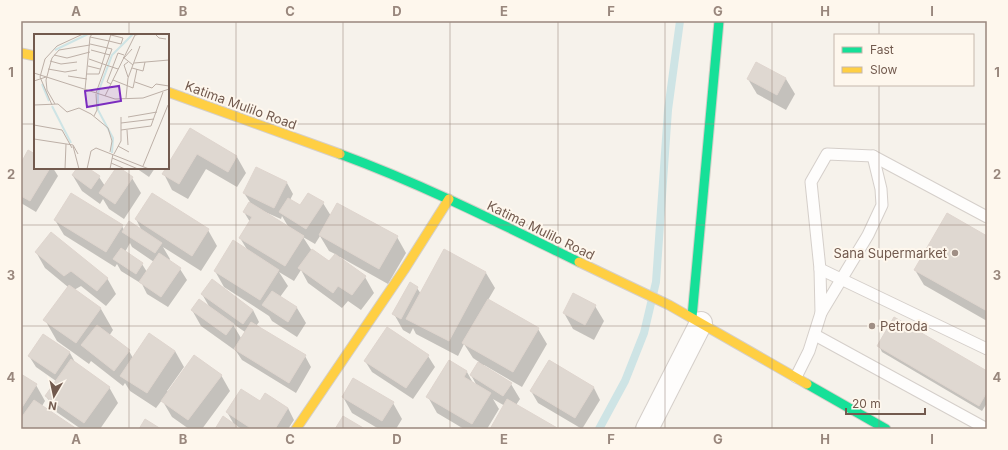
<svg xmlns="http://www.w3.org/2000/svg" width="1008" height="450" viewBox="0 0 1008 450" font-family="Inter,sans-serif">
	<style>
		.shadow { fill: #0003; fill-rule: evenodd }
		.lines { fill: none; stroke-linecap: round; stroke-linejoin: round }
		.stream { stroke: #cee4e5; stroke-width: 8 }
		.building { fill: #dfd8d1; stroke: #dfd5ce }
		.lane-casing { stroke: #d5cfca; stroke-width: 13 }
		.street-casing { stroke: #d5cfca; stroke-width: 24 }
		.fast-casing { stroke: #d5cfc8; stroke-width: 11 }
		.slow-casing { stroke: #d5cfc8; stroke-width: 11 }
		.lane { stroke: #fefdfc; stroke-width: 11 }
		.street { stroke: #fefdfc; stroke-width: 22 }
		.fast { stroke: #16e098; stroke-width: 9 }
		.slow { stroke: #ffcf43; stroke-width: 9 }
		.grid { fill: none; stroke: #99877d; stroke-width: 1; stroke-opacity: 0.55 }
		.poi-dot { fill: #a08f85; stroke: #fef7ed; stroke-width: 1.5 }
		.labels { text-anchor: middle; stroke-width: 4; stroke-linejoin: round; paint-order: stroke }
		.street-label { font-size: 13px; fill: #725a4e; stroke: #fef7ed }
		.poi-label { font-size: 13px; fill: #725a4e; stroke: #fef7ed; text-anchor: end }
		.inset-river { fill: none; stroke: #cee4e5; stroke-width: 2 }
		.inset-road { fill: none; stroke: #bdb0a7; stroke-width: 1 }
		.view { fill: #7b2cbf; fill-opacity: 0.15; stroke: #7b2cbf; stroke-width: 2 }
		.inset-edge { fill: none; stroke: #725a4e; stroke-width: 2 }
		.neatline { fill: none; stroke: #99877d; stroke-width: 1.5 }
		.grid-label { font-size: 13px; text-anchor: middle; font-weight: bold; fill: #99877d }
	</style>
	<rect width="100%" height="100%" fill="#f6f2eb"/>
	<g class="shadow">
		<polygon points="748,79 786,79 795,94 786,110 757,94"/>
		<polygon points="190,129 237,157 246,173 237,187 206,169 188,199 172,190 164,174"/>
		<polygon points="35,155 35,168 53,168 58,176 36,212 21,203 21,164"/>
		<polygon points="78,168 86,168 99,177 105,186 117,168 132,178 141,193 124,219 109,209 103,199 100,204 82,191 73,176"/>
		<polygon points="136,168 155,168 149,177"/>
		<path d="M287 183 293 194 290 200 300 206 323 203 331 216 397 237 406 253 388 284 340 257 339 258 365 277 374 293 361 310 348 301 342 308 308 283 301 270 294 281 279 272 288 286 280 297 297 308 306 323 297 337 272 321 269 316 224 287 215 271 248 251 240 238 250 222 244 212 250 202 244 193ZM265 212 281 219 282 216 289 228 265 213ZM320 236 329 251 335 254 329 263 312 251 303 237 315 244Z"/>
		<path d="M136 219 208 230 217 246 201 271 163 247 170 259 169 261 180 269 187 280 168 307 147 294 142 284 121 271 117 264 115 267 64 235 55 220 122 226 124 230 142 231ZM130 243 132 247 154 262 147 272 142 264 125 252Z"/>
		<polygon points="987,237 987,321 924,285 915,270"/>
		<polygon points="444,250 486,273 495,288 488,300 538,329 547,344 522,387 484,365 483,366 511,384 520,399 516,405 557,429 492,429 505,406 493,399 499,409 487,429 464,429 437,413 428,397 449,362 467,372 473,383 477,386 471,375 479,362 473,358 464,344 458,356 416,334 413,328 410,334 403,330 394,314 417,288 421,294"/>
		<polygon points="36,252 107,278 116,294 106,306 81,286 74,290 101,309 113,330 109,336 129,351 133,358 175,351 184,367 167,391 169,392 221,375 230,391 202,429 189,429 172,417 162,400 156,408 130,391 125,383 123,386 91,361 89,364 57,341 45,320 68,287 45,268"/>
		<path d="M202 294 253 310 259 322 256 326 305 356 311 367 296 393 242 360 236 351 201 326 192 310 210 308ZM232 323 245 332 241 338Z"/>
		<polygon points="595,306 604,321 594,340 573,329 564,313"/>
		<polygon points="44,335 70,353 76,364 109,387 118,403 100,429 81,429 55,411 46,396 56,381 36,367 29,356"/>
		<polygon points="879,346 987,372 987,403 982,411 882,352"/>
		<polygon points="428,356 435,367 413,399 372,372 365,361"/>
		<polygon points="549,361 594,388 600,400 582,429 538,403 531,391"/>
		<polygon points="21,376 36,385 45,401 42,406 75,429 21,429"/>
		<polygon points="343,397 393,403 402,419 396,429 379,429 352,413"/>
		<polygon points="260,403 288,408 294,420 288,429 242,429 235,425 238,429 216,429 235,426 227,412"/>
	</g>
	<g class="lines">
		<polyline class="stream" points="599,429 625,381 644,333 656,282 668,110 680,21"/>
	</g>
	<g class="building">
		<polygon points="756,62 786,78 777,95 747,79"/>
		<polygon points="190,128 237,156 228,172 197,154 179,184 162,174 166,168 168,168 168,164"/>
		<polygon points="28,150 35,154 35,168 50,168 30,201 21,196 21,163"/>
		<polygon points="256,167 287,182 274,208 243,193"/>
		<polygon points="77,168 88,168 100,176 91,189 72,175"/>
		<polygon points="116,168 120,168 133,177 115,204 99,193"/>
		<polygon points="71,193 123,225 106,252 54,220"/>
		<polygon points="152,193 209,229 192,256 135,219"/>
		<polygon points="308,193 324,202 306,229 279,212 288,198 300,205"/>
		<polygon points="249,202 304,236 285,266 239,238 252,217 243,212"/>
		<polygon points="337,203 398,236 379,269 319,235"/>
		<polygon points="947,213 987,236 987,311 914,270"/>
		<polygon points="129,221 162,243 155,253 122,232"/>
		<polygon points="51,232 108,278 97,291 71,271 64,276 35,252"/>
		<polygon points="233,240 279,270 260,300 214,271"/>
		<polygon points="121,248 143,263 136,274 113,259"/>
		<polygon points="312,249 329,261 335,254 366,276 352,295 338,286 333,293 298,268"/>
		<polygon points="444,249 486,272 449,341 406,319"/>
		<polygon points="159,253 181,268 161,297 139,282"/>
		<polygon points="212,279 253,310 243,324 201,294"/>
		<polygon points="410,282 418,287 401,319 392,314"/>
		<polygon points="69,285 101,308 76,343 43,320"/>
		<polygon points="272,291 297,307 288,322 262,305"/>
		<polygon points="573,293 596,305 585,325 563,313"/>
		<polygon points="199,299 234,324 226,335 191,310"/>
		<polygon points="488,299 539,328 513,372 462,343"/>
		<polygon points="894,317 987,371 987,392 979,406 877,346"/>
		<polygon points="251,322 306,355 289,383 234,349"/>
		<polygon points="97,325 130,350 114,371 81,345"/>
		<polygon points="387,327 429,355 406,388 364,361"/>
		<polygon points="149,333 175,351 147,393 120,376"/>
		<polygon points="43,334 70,352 55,374 28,356"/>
		<polygon points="194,355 222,375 188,420 161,401"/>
		<polygon points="71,359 110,387 84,423 45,396"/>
		<polygon points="449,360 467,371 464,377 491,393 472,424 426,397"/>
		<polygon points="549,360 594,387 575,418 530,391"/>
		<polygon points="478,362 512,383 503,396 470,375"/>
		<polygon points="21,374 37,384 21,409"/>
		<polygon points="353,378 394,402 382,421 342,397"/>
		<polygon points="241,389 260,401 265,393 288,408 275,429 252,429 226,412"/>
		<polygon points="507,399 559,429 490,429"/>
		<polygon points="34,400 77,429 24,429 21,427 21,418"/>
		<polygon points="223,416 237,426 236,429 215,429"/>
		<polygon points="343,416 365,429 335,429"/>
		<polygon points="145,419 161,429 139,429"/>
	</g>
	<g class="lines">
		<g class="lane-casing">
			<g id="lane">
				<polyline points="820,269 987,349"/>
				<polyline points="821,313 868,235 882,205 881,189 873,156"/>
				<polyline points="815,335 987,429"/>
				<polyline points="796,377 809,351 821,313 820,269 811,182 827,154 873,156 987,217"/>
			</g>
		</g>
		<g class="street-casing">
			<polyline id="street" points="647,429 701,323"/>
		</g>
		<g class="fast-casing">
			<g id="fast">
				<path d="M340 154C422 184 501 224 579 262"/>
				<polyline points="692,317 719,21"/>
				<polyline points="807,384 886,429"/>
			</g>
		</g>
		<g class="slow-casing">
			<g id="slow">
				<polyline points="21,53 35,56"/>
				<polyline points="168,92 340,154"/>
				<polyline points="579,262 669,305 807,384"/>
				<polyline points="296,429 404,270 449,199"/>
			</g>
		</g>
		<use href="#lane" class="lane"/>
		<use href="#street" class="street"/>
		<use href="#fast" class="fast"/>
		<use href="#slow" class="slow"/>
	</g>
	<path class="grid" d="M129 21V35M236 21V429M343 21V429M450 21V429M558 21V429M665 21V429M772 21V429M879 21V35M879 85V429M21 124H35M168 124H987M129 168V429M21 225H987M21 326H987"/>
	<g class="poi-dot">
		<circle cx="955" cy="253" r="4"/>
		<circle cx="872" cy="326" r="4"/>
	</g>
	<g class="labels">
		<g class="street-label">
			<text transform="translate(241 105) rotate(20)" y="5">Katima Mulilo Road</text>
			<text transform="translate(541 230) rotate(26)" y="5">Katima Mulilo Road</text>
		</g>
		<g class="poi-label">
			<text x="947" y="258">Sana Supermarket</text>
			<text x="880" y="331" text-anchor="start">Petroda</text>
		</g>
	</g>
	<g transform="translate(34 34)">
		<rect width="135" height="135" fill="#f6f2eb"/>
		<path class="inset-river" d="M21 16 54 0M8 50 15 67M18 72 37 109M78 119 79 104 64 76V59L78 21 99 0"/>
		<path class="inset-road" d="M121 0 125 4 132 5M77 1 89 4 87 10 75 7 77 0M57 16 76 21M20 21 33 24 56 18M89 23 99 31M90 24 98 15M55 25 72 31 78 15 56 10M16 27 27 30 43 28M100 29 135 26M54 32 66 35M98 34 109 37 111 28M14 35 31 38 43 36M0 39 81 65 109 64 135 55M53 40H65L75 7 56 3M34 42 53 45M94 43 90 31 94 28M79 46 99 54 103 35M0 47 12 43M101 48 118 54 122 50 135 52M77 50 73 48 84 19 90 21M51 56 56 3 58 0M62 59 72 31 84 35M71 62 101 1 107 0M92 64 94 44 106 12M21 70 13 56 12 46 18 24 25 16 56 11M0 71 24 70 33 78 45 74 57 80 74 94 78 107 76 118M18 71 6 43 11 25 23 12 49 0M60 82 63 76 62 60M94 83 123 78M87 89 120 85M0 91 28 96 38 114M87 96 117 92 129 58M93 96 94 111M0 105 39 111 44 120M39 112 45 135M84 112 95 118M80 120 87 107V83M78 124 104 135M77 129 91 135M109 132 134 71M31 135 32 110M53 135 57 117 62 114 115 135M76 135 79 120"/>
		<path class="view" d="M85 52 87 67 53 73 51 57Z"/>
		<rect width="135" height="135" class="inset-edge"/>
	</g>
	<rect width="1008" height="450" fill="none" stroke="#fef7ed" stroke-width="44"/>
	<rect x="834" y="34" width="140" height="52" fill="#fef7ed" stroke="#c6b8ad"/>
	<rect x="842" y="47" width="20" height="6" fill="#16e098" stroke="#c6b8ad"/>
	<text x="870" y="54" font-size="12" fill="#725a4e">Fast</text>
	<rect x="842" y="67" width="20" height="6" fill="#ffcf43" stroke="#c6b8ad"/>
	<text x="870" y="74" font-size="12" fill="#725a4e">Slow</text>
	<g transform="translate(54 396) rotate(189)" stroke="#fef7ed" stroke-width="3" paint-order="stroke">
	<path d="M0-3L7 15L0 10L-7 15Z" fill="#725a4e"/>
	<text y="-6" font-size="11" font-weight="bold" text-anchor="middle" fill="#725a4e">N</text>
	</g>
	<path d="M846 408v6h79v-6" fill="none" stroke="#725a4e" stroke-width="2"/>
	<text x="852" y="408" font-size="12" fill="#725a4e" stroke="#fef7ed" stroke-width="3" paint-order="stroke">20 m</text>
	<rect x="22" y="22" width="964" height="406" class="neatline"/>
	<g class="grid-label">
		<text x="76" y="16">A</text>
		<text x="183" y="16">B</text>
		<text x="290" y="16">C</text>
		<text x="397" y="16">D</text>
		<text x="504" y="16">E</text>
		<text x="611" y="16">F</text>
		<text x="718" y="16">G</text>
		<text x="825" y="16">H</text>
		<text x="932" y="16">I</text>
		<text x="11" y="77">1</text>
		<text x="997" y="77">1</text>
		<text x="11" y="179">2</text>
		<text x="997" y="179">2</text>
		<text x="11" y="280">3</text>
		<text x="997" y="280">3</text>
		<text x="11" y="382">4</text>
		<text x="997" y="382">4</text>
		<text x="76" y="444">A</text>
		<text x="183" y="444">B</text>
		<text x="290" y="444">C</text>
		<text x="397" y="444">D</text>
		<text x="504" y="444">E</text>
		<text x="611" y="444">F</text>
		<text x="718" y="444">G</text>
		<text x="825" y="444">H</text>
		<text x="932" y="444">I</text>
	</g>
</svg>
